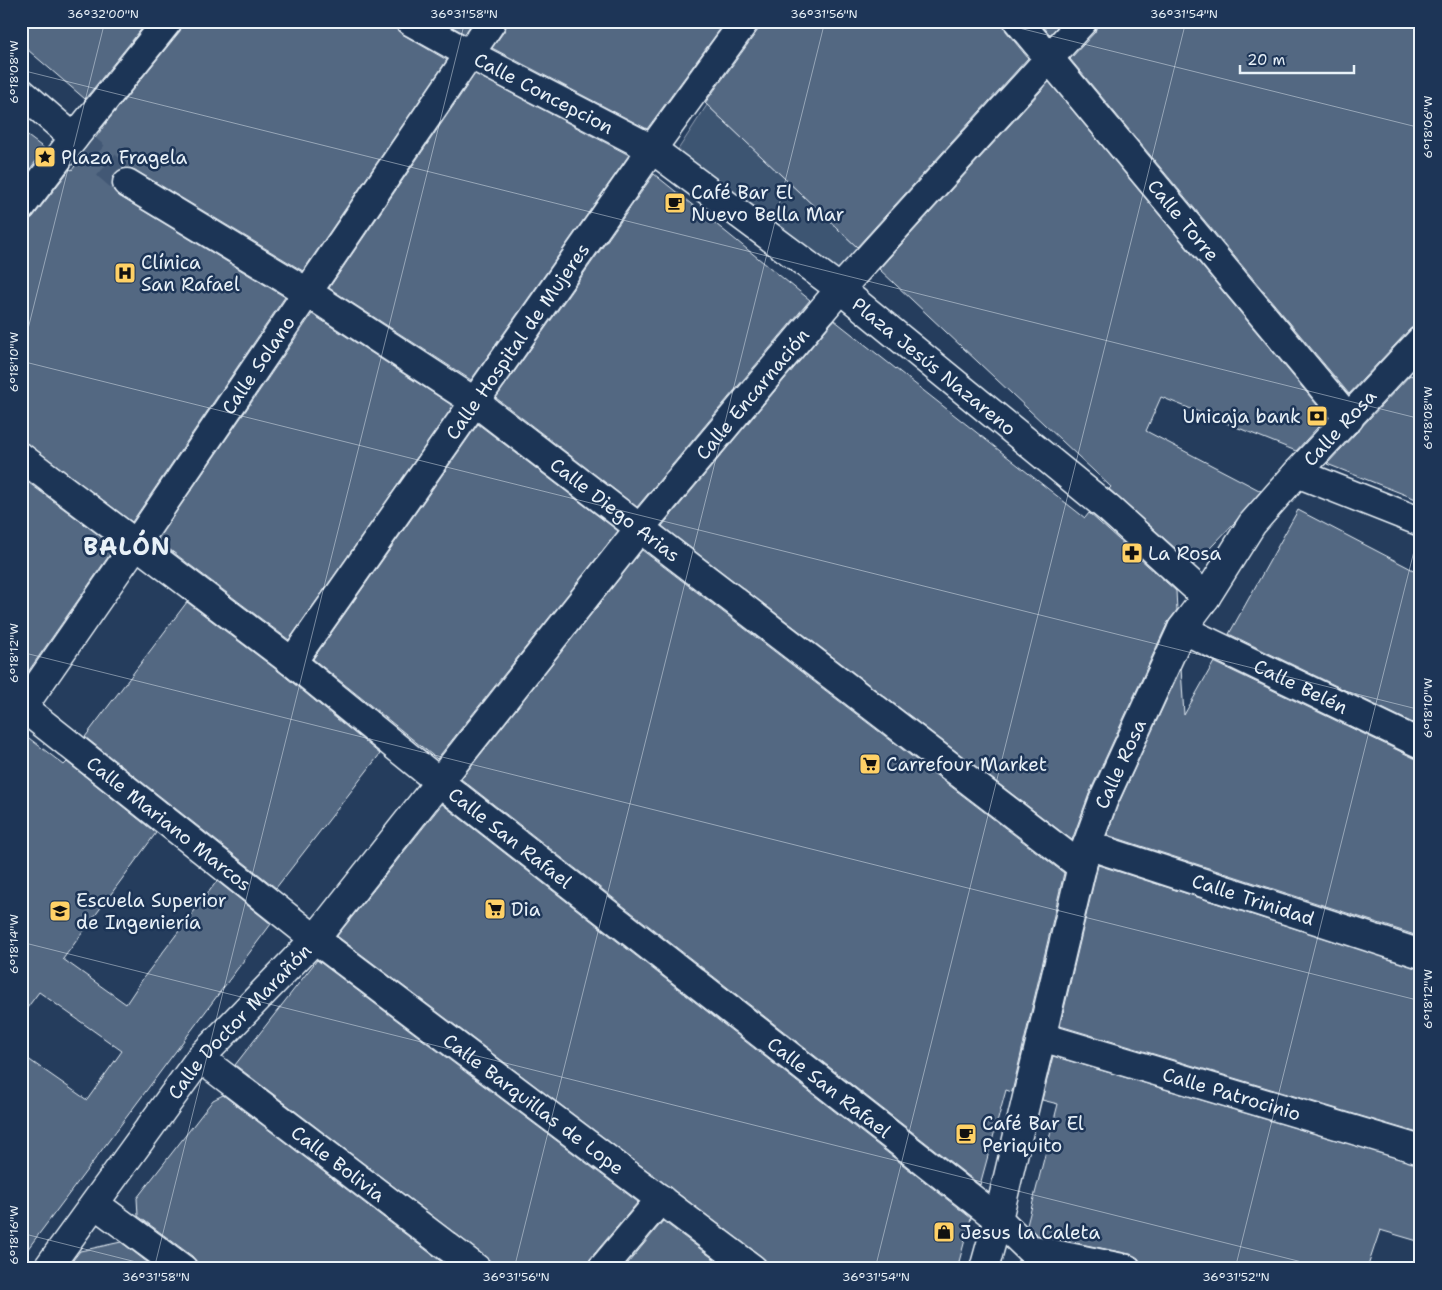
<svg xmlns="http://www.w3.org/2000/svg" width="1442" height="1290" viewBox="0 0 1442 1290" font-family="'Shantell Sans',sans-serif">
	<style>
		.green { fill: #3e5472; stroke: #93a2b5 }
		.building { fill: #536782; stroke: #e8f1f8 }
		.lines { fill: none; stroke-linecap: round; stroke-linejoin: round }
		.street-tunnel { stroke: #425874; stroke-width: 28; stroke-dasharray: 28 14; stroke-linecap: butt }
		.street-casing { stroke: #e8f1f8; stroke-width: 31 }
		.street { stroke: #1d3557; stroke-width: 28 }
		.ticks { fill: none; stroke: #e8f1f8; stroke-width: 1; stroke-opacity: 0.45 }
		.labels { text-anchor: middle; stroke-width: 5; stroke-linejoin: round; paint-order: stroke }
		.street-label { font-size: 19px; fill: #e8f1f8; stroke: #1d3557 }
		.poi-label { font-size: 19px; fill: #e8f1f8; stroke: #1d3557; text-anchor: start }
		.district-label { font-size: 24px; font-weight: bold; letter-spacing: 1px; fill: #e8f1f8; stroke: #1d3557 }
		.neatline { fill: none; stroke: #e8f1f8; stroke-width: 2 }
		.ticks-label { font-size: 12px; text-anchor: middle; fill: #e8f1f8 }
	</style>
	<rect width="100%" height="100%" fill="#253d5d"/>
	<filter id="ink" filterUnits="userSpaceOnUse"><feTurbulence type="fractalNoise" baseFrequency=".02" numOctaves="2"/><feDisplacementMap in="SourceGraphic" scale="10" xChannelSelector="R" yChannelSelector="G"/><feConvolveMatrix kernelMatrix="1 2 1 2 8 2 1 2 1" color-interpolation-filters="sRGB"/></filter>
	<g filter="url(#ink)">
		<polygon class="green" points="707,105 859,249 831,282 670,162"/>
		<g class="building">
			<polygon points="21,21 148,21 85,99 21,44"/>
			<polygon points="183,21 394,21 396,29 402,34 447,60 303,271 135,170 127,167 120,169 114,175 111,183 114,191 119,196 285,297 132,522 30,445 21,442 21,222 27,221 33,217 70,169 72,170 109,119 180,31"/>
			<polygon points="442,21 473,21 465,34"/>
			<polygon points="507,21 726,21 647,129 492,48 505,30"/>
			<polygon points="760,21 1003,21 1006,31 1028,58 857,247 705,103 758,30"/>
			<polygon points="1039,21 1062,21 1050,35"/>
			<polygon points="1098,21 1421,21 1421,324 1410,329 1349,394 1070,59 1095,32"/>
			<polygon points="475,74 629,155 471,380 329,288"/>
			<polygon points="1049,82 1327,417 1296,451 1161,397 1146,431 1261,491 1235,522 1194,565 1109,489 1111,487 879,269"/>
			<polygon points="21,131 45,149 21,181"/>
			<polygon points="654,174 810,300 637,507 496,398"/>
			<polygon points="312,314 453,406 289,640 157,540"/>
			<polygon points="834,320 1085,518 1089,513 1176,591 1177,610 1168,622 1089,794 1072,840 662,526"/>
			<polygon points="1410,375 1421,378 1421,501 1327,464"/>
			<polygon points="478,424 618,531 437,759 313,659"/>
			<polygon points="21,477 115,547 21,682"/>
			<polygon points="1298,510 1421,574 1421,727 1229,634"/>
			<polygon points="642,550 1064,873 1012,1092 1006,1090 980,1185 461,779"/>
			<polygon points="187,602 282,674 380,754 276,888 85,737"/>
			<polygon points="1214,662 1414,758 1421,759 1421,937 1107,835 1117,807 1181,668 1184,715"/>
			<polygon points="21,732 64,765 67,762 156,833 63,959 126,1004 144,977 217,881 271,924 21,1258 21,1054 87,1100 122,1051 39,992 21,1016"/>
			<polygon points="442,804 971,1218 957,1269 768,1269 767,1262 762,1257 337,936"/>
			<polygon points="1098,865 1421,969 1421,1134 1060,1026"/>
			<polygon points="317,960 638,1202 590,1259 587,1269 492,1269 491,1263 486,1257 235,1065"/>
			<polygon points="1053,1056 1421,1165 1421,1242 1380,1230 1367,1269 1142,1269 1142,1264 1138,1258 1130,1254 1037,1235 1027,1225 1058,1104 1042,1100"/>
			<polygon points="223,1095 451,1269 198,1269 197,1262 192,1256 138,1216 137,1198 213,1100"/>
			<polygon points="663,1221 727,1269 623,1269"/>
			<polygon points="121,1242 156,1269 66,1269 80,1251"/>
			<polygon points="1018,1260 1026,1264 1048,1269 1016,1269"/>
		</g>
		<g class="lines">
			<polyline class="street-tunnel" points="74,138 127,183"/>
			<g class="street-casing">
				<g id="street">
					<path id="s1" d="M410 21 469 54 652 149 840 289 1109 509 1206 597"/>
					<path id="s2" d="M1018 21 1349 419"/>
					<polyline points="21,92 74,138"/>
					<path id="s3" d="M127 183 307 292 475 402 1082 867"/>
					<polyline points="21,207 74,138 168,21"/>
					<path id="s4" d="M21 457 292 662 438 781 998 1219 1029 1249 1127 1269"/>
					<polyline points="1297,473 1421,522"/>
					<path id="s5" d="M1182 629 1421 744"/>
					<path id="s6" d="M292 662 652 149 745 21"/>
					<path id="s7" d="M21 706 315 939 753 1269"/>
					<path id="s8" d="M23 707 136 544 492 21"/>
					<path id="s9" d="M1087 845 1421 954"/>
					<path id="s10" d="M1042 1037 1421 1150"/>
					<path id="s11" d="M200 1058 477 1269"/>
					<polyline points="95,1204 183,1269"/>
					<path id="s12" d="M47 1269 200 1058 315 939 639 529 840 289 1083 21"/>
					<polyline points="602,1269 661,1199"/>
					<path id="s13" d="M984 1269 998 1219 1087 845 1103 801 1182 629 1206 597 1252 524 1297 473 1421 340"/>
				</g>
			</g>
			<use href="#street" class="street"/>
		</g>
	</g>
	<path class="ticks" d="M991 21 1421 128M21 70 1421 419M21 357 105 21M21 361 1421 710M21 652 1421 1001M21 942 1330 1269M21 1233 164 1269M154 1269 465 21M514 1269 825 21M875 1269 1186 21M1235 1269 1421 523"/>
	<defs>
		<g id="sight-square" transform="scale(1.125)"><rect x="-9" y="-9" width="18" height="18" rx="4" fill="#ffd166" stroke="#1d3557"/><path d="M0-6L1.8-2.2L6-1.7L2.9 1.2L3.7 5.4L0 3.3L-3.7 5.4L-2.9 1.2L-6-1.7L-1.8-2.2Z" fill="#111"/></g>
		<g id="cafe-square" transform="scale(1.125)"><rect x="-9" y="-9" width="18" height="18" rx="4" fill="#ffd166" stroke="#1d3557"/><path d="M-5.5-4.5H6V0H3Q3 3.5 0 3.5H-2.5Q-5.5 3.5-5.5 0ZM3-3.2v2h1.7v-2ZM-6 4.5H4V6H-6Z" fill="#111"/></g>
		<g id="hospital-square" transform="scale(1.125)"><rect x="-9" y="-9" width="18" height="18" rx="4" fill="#ffd166" stroke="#1d3557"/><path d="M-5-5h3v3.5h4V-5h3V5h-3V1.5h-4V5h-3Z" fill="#111"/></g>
		<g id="bank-square" transform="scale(1.125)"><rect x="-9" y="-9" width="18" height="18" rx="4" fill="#ffd166" stroke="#1d3557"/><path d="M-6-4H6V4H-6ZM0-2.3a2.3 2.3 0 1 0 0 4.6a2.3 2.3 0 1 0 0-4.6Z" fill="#111"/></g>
		<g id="pharmacy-square" transform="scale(1.125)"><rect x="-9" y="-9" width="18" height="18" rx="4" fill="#ffd166" stroke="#1d3557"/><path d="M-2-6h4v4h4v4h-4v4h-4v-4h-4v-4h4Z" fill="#111"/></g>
		<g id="supermarket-square" transform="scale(1.125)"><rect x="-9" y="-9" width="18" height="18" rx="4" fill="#ffd166" stroke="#1d3557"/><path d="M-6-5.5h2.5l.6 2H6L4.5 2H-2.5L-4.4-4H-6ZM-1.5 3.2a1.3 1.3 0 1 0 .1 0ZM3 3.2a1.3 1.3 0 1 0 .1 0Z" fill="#111"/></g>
		<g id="university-square" transform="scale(1.125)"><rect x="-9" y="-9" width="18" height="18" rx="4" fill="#ffd166" stroke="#1d3557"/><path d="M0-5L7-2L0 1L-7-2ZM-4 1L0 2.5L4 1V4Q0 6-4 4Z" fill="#111"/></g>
		<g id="shop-square" transform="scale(1.125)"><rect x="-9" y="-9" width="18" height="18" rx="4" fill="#ffd166" stroke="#1d3557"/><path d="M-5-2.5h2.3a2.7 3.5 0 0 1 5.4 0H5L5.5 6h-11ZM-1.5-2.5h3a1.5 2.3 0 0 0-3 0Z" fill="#111"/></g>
	</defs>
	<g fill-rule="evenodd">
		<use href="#sight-square" x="45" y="157"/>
		<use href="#cafe-square" x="675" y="203"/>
		<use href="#hospital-square" x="125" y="273"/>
		<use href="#bank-square" x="1317" y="416"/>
		<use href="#pharmacy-square" x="1132" y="553"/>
		<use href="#supermarket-square" x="870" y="764"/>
		<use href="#supermarket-square" x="495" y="909"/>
		<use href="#university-square" x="60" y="911"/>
		<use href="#cafe-square" x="966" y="1134"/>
		<use href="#shop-square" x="944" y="1232"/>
	</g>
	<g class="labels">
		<g class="street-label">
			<text dy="7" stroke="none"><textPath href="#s1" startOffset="152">Calle Concepcion</textPath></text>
			<text dy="7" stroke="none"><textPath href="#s2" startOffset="259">Calle Torre</textPath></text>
			<text dy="7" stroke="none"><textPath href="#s6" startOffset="392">Calle Hospital de Mujeres</textPath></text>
			<text dy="7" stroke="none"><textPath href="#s8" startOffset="415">Calle Solano</textPath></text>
			<text dy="7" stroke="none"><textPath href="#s1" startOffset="630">Plaza Jesús Nazareno</textPath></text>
			<text dy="7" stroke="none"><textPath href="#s12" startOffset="1125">Calle Encarnación</textPath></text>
			<text dy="7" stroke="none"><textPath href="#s13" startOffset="929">Calle Rosa</textPath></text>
			<text dy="7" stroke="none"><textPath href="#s3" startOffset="588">Calle Diego Arias</textPath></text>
			<text dy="7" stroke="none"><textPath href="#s5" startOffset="132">Calle Belén</textPath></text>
			<text dy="7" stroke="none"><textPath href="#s13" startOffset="524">Calle Rosa</textPath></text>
			<text dy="7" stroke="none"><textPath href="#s7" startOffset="189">Calle Mariano Marcos</textPath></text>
			<text dy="7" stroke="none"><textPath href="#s4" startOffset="620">Calle San Rafael</textPath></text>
			<text dy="7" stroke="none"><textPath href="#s9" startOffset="175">Calle Trinidad</textPath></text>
			<text dy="7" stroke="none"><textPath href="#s12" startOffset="314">Calle Doctor Marañón</textPath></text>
			<text dy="7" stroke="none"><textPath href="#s4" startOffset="1025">Calle San Rafael</textPath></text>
			<text dy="7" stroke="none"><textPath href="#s10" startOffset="198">Calle Patrocinio</textPath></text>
			<text dy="7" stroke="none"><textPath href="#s7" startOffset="649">Calle Barquillas de Lope</textPath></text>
			<text dy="7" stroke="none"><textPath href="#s11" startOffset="174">Calle Bolivia</textPath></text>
		</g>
		<g class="poi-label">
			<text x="61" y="164">Plaza Fragela</text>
			<text x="691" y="199">Café Bar El<tspan x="691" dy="22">Nuevo Bella Mar</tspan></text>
			<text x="141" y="269">Clínica<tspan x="141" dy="22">San Rafael</tspan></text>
			<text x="1301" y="423" text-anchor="end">Unicaja bank</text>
			<text x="1148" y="560">La Rosa</text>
			<text x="886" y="771">Carrefour Market</text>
			<text x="76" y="907">Escuela Superior<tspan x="76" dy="22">de Ingeniería</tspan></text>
			<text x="511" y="916">Dia</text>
			<text x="982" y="1130">Café Bar El<tspan x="982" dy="22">Periquito</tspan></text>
			<text x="960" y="1239">Jesus la Caleta</text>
		</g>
		<g class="district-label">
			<text x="127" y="555">BALÓN</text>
		</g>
	</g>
	<rect width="1442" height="1290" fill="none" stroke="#1d3557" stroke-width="55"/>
	<path d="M1240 65v8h114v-8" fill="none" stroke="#e8f1f8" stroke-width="2.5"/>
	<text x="1247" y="65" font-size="15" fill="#e8f1f8" stroke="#1d3557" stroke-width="4" paint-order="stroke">20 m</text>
	<rect x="28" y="28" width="1386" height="1234" class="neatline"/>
	<g class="ticks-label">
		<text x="103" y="18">36°32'00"N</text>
		<text x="464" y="18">36°31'58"N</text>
		<text x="824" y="18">36°31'56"N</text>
		<text x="1184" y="18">36°31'54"N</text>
		<text transform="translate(14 72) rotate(-90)" y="4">6°18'08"W</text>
		<text transform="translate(1428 127) rotate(-90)" y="4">6°18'06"W</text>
		<text transform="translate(14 362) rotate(-90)" y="4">6°18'10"W</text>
		<text transform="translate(1428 418) rotate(-90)" y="4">6°18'08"W</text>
		<text transform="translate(14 653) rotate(-90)" y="4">6°18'12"W</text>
		<text transform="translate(1428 708) rotate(-90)" y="4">6°18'10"W</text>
		<text transform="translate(14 944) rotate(-90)" y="4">6°18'14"W</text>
		<text transform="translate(1428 999) rotate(-90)" y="4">6°18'12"W</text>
		<text transform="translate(14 1235) rotate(-90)" y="4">6°18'16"W</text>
		<text x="156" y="1281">36°31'58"N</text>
		<text x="516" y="1281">36°31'56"N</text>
		<text x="876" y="1281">36°31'54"N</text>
		<text x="1236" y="1281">36°31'52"N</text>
	</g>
</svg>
